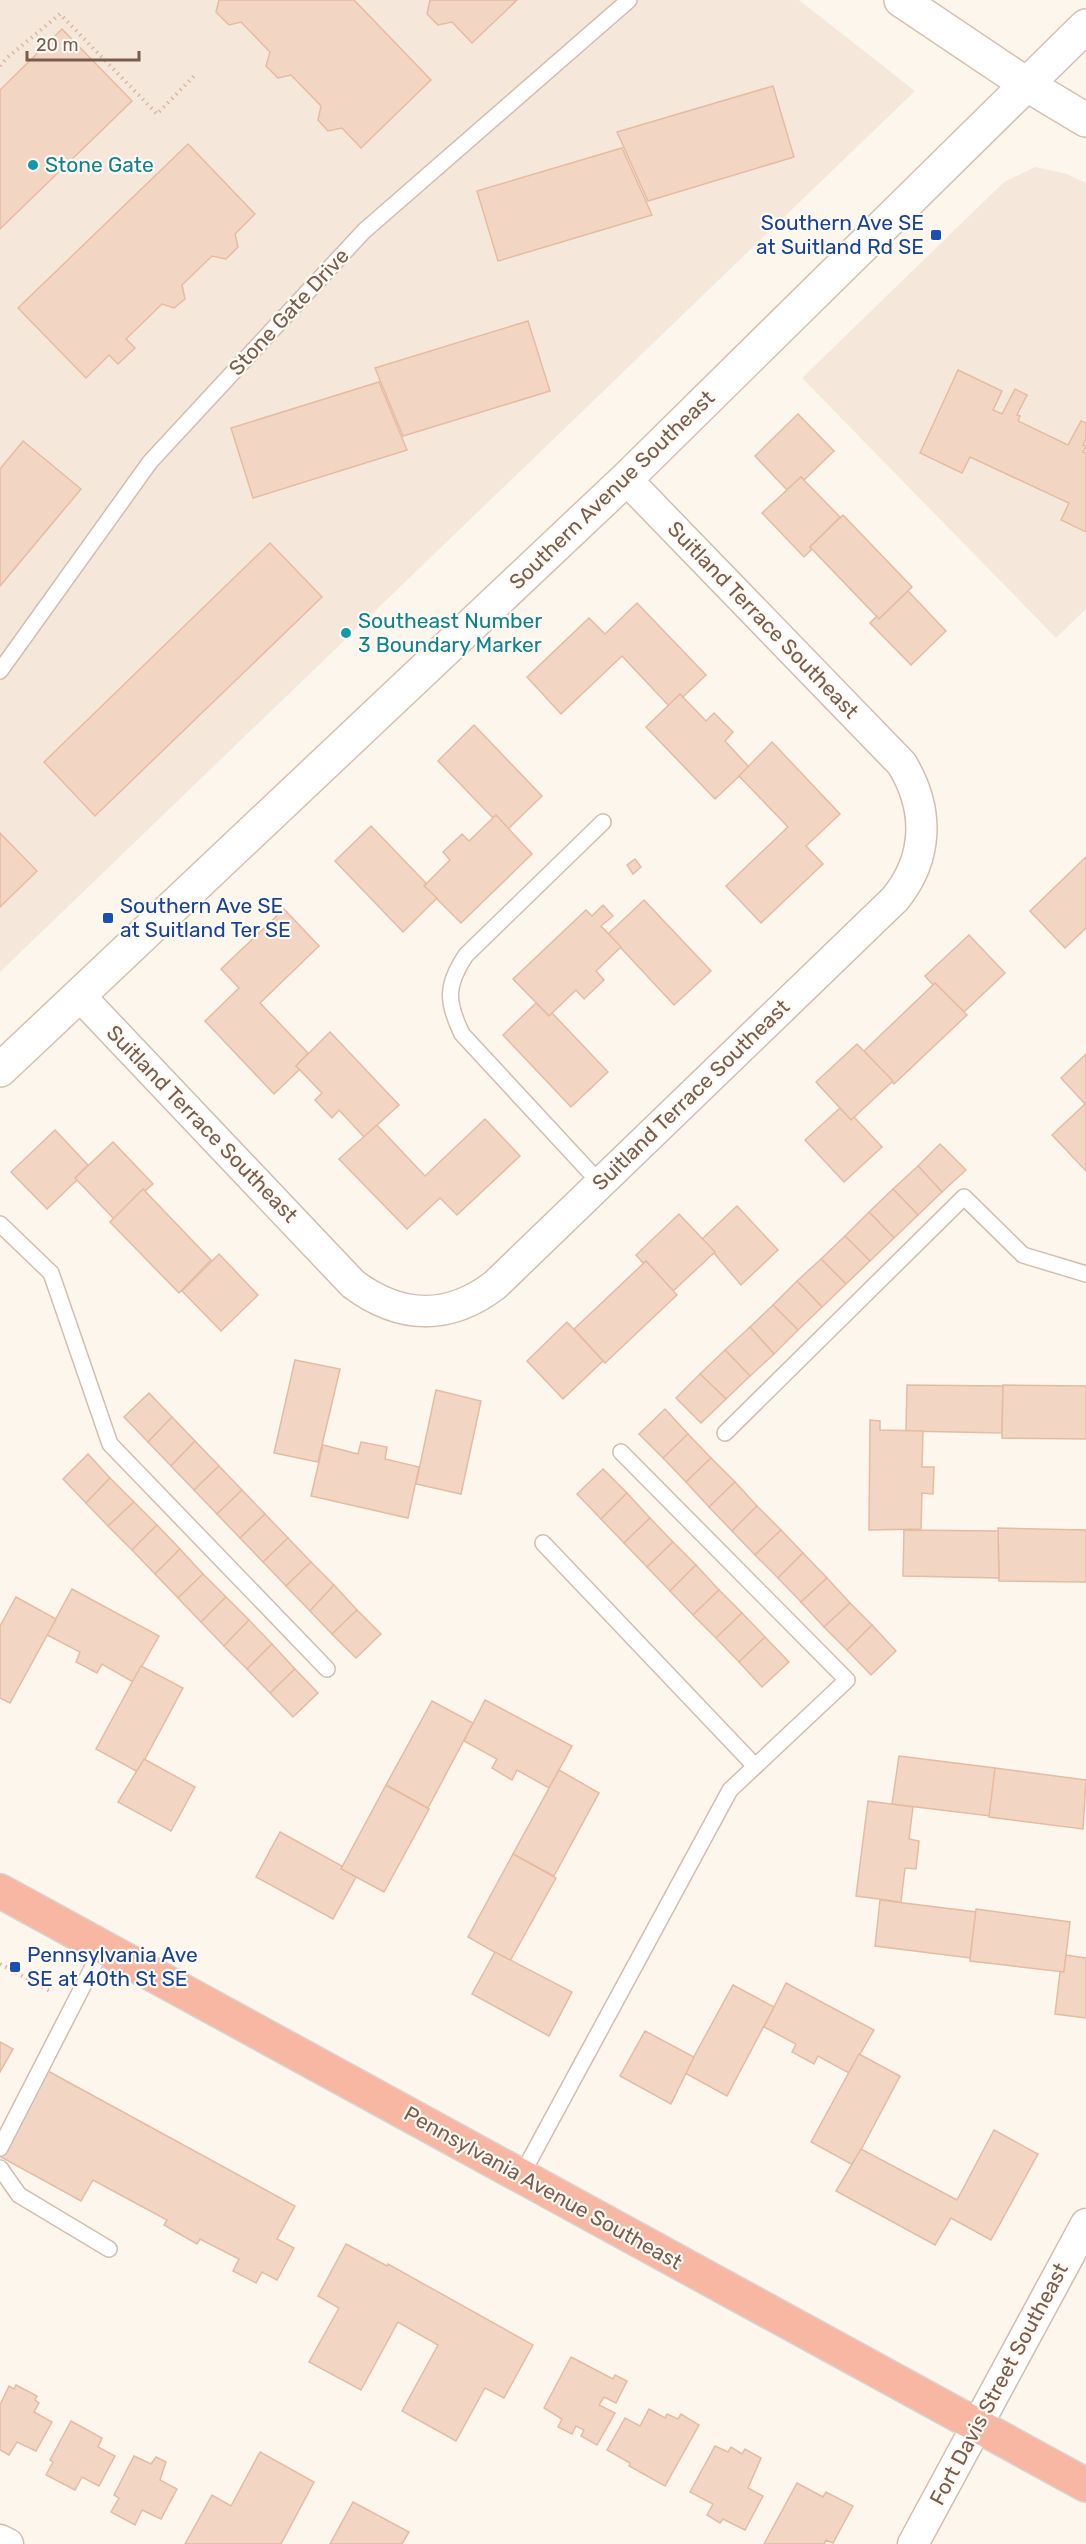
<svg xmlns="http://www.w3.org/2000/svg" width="1086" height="2544" viewBox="0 0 1086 2544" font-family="Rubik,sans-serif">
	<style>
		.residential { fill: #f5e8da }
		.building { fill: #f3d5c3; stroke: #e6bba3; stroke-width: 1.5 }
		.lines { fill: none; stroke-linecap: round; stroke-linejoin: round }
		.lane-casing { stroke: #d1beb0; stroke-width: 18 }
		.street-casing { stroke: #d1beb0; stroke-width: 33 }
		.secondary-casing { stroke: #d6c0b0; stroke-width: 36 }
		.highway-casing { stroke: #dad1cd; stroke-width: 36 }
		.path { stroke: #d9b8a5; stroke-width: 4; stroke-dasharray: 1.5 4.5; stroke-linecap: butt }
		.lane { stroke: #fff; stroke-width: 15 }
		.street { stroke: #fff; stroke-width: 30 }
		.secondary { stroke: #fff; stroke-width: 33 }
		.highway { stroke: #f7b7a3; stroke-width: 33 }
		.culture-dot { fill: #0f9aa8; stroke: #fffaf3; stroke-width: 2 }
		.transit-dot { fill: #1a4fb4; stroke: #fffaf3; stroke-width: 2 }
		.labels { text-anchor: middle; stroke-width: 4.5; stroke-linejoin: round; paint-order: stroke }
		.culture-label { font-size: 21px; fill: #0d838f; stroke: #fffaf3; text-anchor: start }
		.transit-label { font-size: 21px; fill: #164399; stroke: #fffaf3; text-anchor: start }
		.street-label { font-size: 21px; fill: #7a5c4d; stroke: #fffaf3 }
	</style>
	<rect width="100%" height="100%" fill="#fdf6ec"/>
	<g class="residential">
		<polygon points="0,0 799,0 915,91 0,972"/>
		<polygon points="1035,167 1067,174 1086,183 1086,609 1056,638 802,378 1004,182"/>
	</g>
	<g class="building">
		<polygon points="219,0 354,0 431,80 361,148 342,128 328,131 318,120 321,106 291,75 278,78 266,66 270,52 241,22 229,25 216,12"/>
		<polygon points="430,0 517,0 472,43 452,22 438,25 427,14"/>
		<polygon points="62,29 132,101 0,229 0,90"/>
		<polygon points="773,86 794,157 648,201 617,132"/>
		<polygon points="188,144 255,214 235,234 238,247 226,259 212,256 182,285 185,299 174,308 162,304 126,339 135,348 118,364 109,355 86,378 18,308"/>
		<polygon points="622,148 652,215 498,261 477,191"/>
		<polygon points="528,321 550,391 403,436 375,368"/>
		<polygon points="958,370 1002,391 993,410 1002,414 1015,389 1027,395 1017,415 1020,416 1018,421 1068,445 1081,421 1086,423 1086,439 1083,445 1086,446 1083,452 1086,453 1086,532 1061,520 1069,503 970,457 962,473 920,453"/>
		<polygon points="379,382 407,450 253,498 231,428"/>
		<polygon points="798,414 834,451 804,480 801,477 787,490 755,456"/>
		<polygon points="23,441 81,489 0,586 0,469"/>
		<polygon points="801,477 840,517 810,547 812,549 804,557 762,513"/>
		<polygon points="843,515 912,587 879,619 810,547"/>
		<polygon points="270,543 322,597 95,816 44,762"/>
		<polygon points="908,591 946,631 911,665 870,623 877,616 879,619"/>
		<polygon points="637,603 706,675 683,697 680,694 669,706 622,656 561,714 527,677 589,618 605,634"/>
		<polygon points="680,694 706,721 714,713 733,732 725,741 749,767 715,799 646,727"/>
		<polygon points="474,725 542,796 508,829 496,815 493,818 438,761"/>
		<polygon points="772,742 840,814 806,846 823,864 761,923 726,886 788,827 739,776"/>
		<polygon points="496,815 532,854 461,923 424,886 450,860 443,852 462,834 469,841"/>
		<polygon points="371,826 426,883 424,886 437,898 403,932 335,861"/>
		<polygon points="0,833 37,871 0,907"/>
		<polygon points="1086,857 1086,928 1065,948 1030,911"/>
		<polygon points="635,859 641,867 633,874 627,865"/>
		<polygon points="644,900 711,971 674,1005 608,934"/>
		<polygon points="603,905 613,916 601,926 621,947 596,971 604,980 584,999 576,990 549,1016 513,979 586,910 592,916"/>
		<polygon points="284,909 319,946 260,1003 308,1053 296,1066 300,1069 274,1094 205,1021 239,988 221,969"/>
		<polygon points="969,935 1005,973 964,1012 935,983 933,985 925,976"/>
		<polygon points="935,983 967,1015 894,1084 864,1051"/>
		<polygon points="536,1003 549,1016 552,1013 608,1072 571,1107 503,1035"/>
		<polygon points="330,1032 399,1105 364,1137 339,1110 332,1118 315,1100 322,1093 296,1066"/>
		<polygon points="857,1044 893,1081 851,1120 816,1082"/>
		<polygon points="1086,1054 1086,1105 1061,1078"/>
		<polygon points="1085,1104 1086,1105 1086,1171 1052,1135"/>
		<polygon points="840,1108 851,1120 854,1117 882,1147 844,1182 805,1140"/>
		<polygon points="485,1119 520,1156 457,1215 440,1198 407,1229 339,1159 377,1125 425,1176"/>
		<polygon points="55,1130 88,1165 75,1178 77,1180 47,1209 11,1172"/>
		<polygon points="113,1142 153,1184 145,1191 143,1189 114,1219 75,1178"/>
		<polygon points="940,1144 966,1170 942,1192 918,1166"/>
		<polygon points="918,1166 942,1192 918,1215 893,1189"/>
		<polygon points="143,1189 211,1260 179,1293 110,1222"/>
		<polygon points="893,1189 918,1215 894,1238 869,1212"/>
		<polygon points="737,1206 778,1250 741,1285 702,1239"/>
		<polygon points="869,1212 894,1238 870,1261 845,1236"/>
		<polygon points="679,1214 715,1252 673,1291 646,1261 643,1263 636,1255"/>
		<polygon points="845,1236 870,1261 846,1284 821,1259"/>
		<polygon points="219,1254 258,1295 221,1331 182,1291"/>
		<polygon points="821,1259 846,1284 822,1307 797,1281"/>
		<polygon points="646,1261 677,1295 605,1363 574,1329"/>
		<polygon points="797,1281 822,1307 798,1330 773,1305"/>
		<polygon points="773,1305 798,1330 774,1354 750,1327"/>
		<polygon points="567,1322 603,1361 563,1399 527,1361"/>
		<polygon points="750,1327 774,1354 750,1376 725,1350"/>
		<polygon points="725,1350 750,1376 726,1399 700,1374"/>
		<polygon points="295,1360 340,1369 318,1462 274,1453"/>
		<polygon points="700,1374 726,1399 701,1423 676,1398"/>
		<polygon points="907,1385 1003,1386 1002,1433 906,1431"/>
		<polygon points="1003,1385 1086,1386 1086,1439 1002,1438"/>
		<polygon points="436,1390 481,1401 461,1494 416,1484"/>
		<polygon points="149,1393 172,1417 148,1442 124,1417"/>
		<polygon points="665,1409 688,1434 663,1458 639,1434"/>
		<polygon points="172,1417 195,1441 171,1466 148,1442"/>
		<polygon points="870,1420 880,1421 880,1430 923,1431 922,1467 934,1467 933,1494 922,1493 921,1529 869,1530"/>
		<polygon points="688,1434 711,1458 686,1482 663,1458"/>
		<polygon points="195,1441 219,1466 194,1490 171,1466"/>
		<polygon points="361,1442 387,1447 385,1459 419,1467 408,1518 311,1496 323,1445 358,1454"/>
		<polygon points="88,1454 110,1478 86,1503 63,1479"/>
		<polygon points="711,1458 735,1482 709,1507 686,1482"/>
		<polygon points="219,1466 242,1490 217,1514 194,1490"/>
		<polygon points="603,1469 627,1493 601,1519 577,1494"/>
		<polygon points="110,1478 134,1502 108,1526 86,1503"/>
		<polygon points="735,1482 757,1506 732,1531 709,1507"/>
		<polygon points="242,1490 265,1514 240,1538 217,1514"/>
		<polygon points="627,1493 650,1518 624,1543 601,1519"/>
		<polygon points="134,1502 157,1525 132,1550 108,1526"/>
		<polygon points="757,1506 781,1530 755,1555 732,1531"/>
		<polygon points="265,1514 288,1538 263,1562 240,1538"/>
		<polygon points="650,1518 673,1542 647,1567 624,1543"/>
		<polygon points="157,1525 180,1549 155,1574 132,1550"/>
		<polygon points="998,1528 1086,1530 1086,1582 999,1581"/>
		<polygon points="781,1530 803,1553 778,1578 755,1555"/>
		<polygon points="904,1530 998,1531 999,1578 903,1576"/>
		<polygon points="288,1538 311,1562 286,1586 263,1562"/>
		<polygon points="673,1542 696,1565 670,1591 647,1567"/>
		<polygon points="180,1549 203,1574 178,1598 155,1574"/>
		<polygon points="803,1553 827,1578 801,1602 778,1578"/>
		<polygon points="311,1562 334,1585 310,1611 286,1586"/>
		<polygon points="696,1565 719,1590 693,1615 670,1591"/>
		<polygon points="203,1574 226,1597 201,1622 178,1598"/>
		<polygon points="827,1578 850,1603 824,1627 801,1602"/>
		<polygon points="334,1585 357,1610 332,1634 310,1611"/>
		<polygon points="72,1589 159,1636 133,1682 102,1664 97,1673 76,1662 80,1652 47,1635"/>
		<polygon points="719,1590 742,1613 716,1638 693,1615"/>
		<polygon points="16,1597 56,1619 10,1703 0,1698 0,1626"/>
		<polygon points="226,1597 249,1620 224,1646 201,1622"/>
		<polygon points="850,1603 872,1625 847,1650 824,1627"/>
		<polygon points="357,1610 381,1634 356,1658 332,1634"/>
		<polygon points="742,1613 765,1637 739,1662 716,1638"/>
		<polygon points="249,1620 272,1644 247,1669 224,1646"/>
		<polygon points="872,1625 896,1651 871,1675 847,1650"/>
		<polygon points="765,1637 789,1662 762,1687 739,1662"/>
		<polygon points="272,1644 295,1669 270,1693 247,1669"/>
		<polygon points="141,1666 183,1688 138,1772 96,1749"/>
		<polygon points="295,1669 318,1693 293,1717 270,1693"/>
		<polygon points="485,1700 572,1746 549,1788 517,1770 512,1780 492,1768 497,1759 464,1741"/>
		<polygon points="432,1701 473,1723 428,1808 386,1785"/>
		<polygon points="899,1756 995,1768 990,1816 892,1804"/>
		<polygon points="144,1759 195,1787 171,1831 118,1802"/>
		<polygon points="995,1768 1086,1780 1083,1829 989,1817"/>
		<polygon points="559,1770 599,1793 554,1876 513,1854"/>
		<polygon points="386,1785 429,1809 384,1892 341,1869"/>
		<polygon points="868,1801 913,1807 909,1839 919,1841 916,1869 905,1868 901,1902 856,1896"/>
		<polygon points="280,1832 342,1866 341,1869 356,1877 333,1919 256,1877"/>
		<polygon points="513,1854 556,1878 510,1961 468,1937"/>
		<polygon points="880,1900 976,1912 970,1958 875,1946"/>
		<polygon points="976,1909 1070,1922 1064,1972 970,1961"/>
		<polygon points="495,1952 572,1992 549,2036 472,1994"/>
		<polygon points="1066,1955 1086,1958 1086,2018 1055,2014 1060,1972 1064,1972"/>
		<polygon points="786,1983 874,2030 849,2073 818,2056 814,2064 792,2052 796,2044 764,2027"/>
		<polygon points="733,1985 774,2007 727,2096 685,2073"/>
		<polygon points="645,2031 694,2057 671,2104 620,2076"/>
		<polygon points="0,2042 13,2049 0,2072"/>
		<polygon points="859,2054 900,2076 853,2165 811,2142"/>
		<polygon points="48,2071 295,2206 277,2239 294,2248 277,2280 262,2272 256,2283 233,2271 239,2259 200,2239 197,2244 164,2225 167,2220 93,2180 81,2201 1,2157"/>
		<polygon points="994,2130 1038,2154 991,2240 951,2218 935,2245 836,2191 861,2149 957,2200"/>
		<polygon points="346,2244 387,2266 388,2264 533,2345 504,2398 485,2388 456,2441 402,2411 438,2345 398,2322 361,2390 309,2362 339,2308 318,2296"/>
		<polygon points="571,2357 613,2379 615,2375 627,2381 616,2403 604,2397 599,2405 615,2413 597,2445 581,2436 584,2430 576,2426 572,2434 558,2427 562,2419 544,2408"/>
		<polygon points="16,2385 37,2396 35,2400 39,2403 34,2412 52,2422 36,2451 17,2442 9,2455 0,2450 0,2405 9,2386 14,2389"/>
		<polygon points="649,2409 665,2418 667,2414 678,2419 681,2414 699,2425 665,2486 629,2466 630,2463 607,2450 625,2418 640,2426"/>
		<polygon points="71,2421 102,2438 98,2447 115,2456 99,2486 82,2477 75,2490 46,2475 53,2462 50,2460"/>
		<polygon points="715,2446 728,2452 731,2447 742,2454 745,2449 761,2458 748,2488 763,2496 745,2530 723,2519 720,2523 707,2515 713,2504 690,2492"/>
		<polygon points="260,2452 314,2482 281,2544 185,2544 212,2495 231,2506"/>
		<polygon points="134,2456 151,2464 156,2457 166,2462 160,2480 177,2489 161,2519 142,2510 135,2525 111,2512 119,2498 114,2495"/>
		<polygon points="797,2483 823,2497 826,2492 853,2506 833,2543 826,2540 824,2544 764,2544"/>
		<polygon points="353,2502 409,2532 402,2544 330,2544"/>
	</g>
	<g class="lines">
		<g class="lane-casing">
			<g id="lane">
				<polyline points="0,671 150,462 364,231 629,0"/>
				<path d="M600 1183 462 1034C446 1001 446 985 466 955L603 822"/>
				<polyline points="0,1224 51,1273 110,1444 327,1669"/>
				<polyline points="725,1433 964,1197 1023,1255 1086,1274"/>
				<polyline points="543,1543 755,1766"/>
				<polyline points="0,2148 103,1947"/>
				<polyline points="0,2168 19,2195 109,2249"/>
				<polyline points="521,2176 730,1790 847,1680 621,1452"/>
			</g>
		</g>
		<g class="street-casing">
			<g id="street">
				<path d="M79 995 353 1284C400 1319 448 1321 495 1285L895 899C929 857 929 809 902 764L626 479"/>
				<polyline points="0,2540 8,2544"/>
				<polyline points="913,2544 1086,2224"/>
			</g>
		</g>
		<g class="secondary-casing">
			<g id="secondary">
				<polyline points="901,0 1026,84 1086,120"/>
				<polyline points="0,1070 626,479 1086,26"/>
			</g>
		</g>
		<g class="highway-casing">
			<polyline id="highway" points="0,1891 1086,2485"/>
		</g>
		<g class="path">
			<polyline points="0,66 8,57 60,14 157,114 196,74"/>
			<polyline points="0,1964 50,1991"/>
		</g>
		<use href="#lane" class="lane"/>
		<use href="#street" class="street"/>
		<use href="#secondary" class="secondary"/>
		<use href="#highway" class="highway"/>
	</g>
	<g class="culture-dot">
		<circle cx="33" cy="165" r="6"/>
		<circle cx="346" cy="633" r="6"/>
	</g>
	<g class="transit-dot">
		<rect x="930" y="229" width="12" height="12" rx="3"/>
		<rect x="102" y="912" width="12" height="12" rx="3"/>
		<rect x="9" y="1961" width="12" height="12" rx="3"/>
	</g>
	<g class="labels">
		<g class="culture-label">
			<text x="45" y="172">Stone Gate</text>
			<text x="358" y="628">Southeast Number<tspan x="358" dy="24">3 Boundary Marker</tspan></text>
		</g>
		<g class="transit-label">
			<text x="924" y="230" text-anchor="end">Southern Ave SE<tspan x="924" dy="24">at Suitland Rd SE</tspan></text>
			<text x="120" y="913">Southern Ave SE<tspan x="120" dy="24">at Suitland Ter SE</tspan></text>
			<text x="27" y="1962">Pennsylvania Ave<tspan x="27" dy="24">SE at 40th St SE</tspan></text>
		</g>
		<g class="street-label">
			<text transform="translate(289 312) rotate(-47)" y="7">Stone Gate Drive</text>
			<text transform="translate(612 490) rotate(-44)" y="7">Southern Avenue Southeast</text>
			<text transform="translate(763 620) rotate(46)" y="7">Suitland Terrace Southeast</text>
			<text transform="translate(691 1095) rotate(-44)" y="7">Suitland Terrace Southeast</text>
			<text transform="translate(202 1124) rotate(46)" y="7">Suitland Terrace Southeast</text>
			<text transform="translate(543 2188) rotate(29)" y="7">Pennsylvania Avenue Southeast</text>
			<text transform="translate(999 2384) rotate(-62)" y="7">Fort Davis Street Southeast</text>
		</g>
	</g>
	<path d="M27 51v9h112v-9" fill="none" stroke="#7a5c4d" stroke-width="3"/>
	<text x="36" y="51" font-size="18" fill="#7a5c4d" stroke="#fffaf3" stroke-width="4.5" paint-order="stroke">20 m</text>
</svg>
